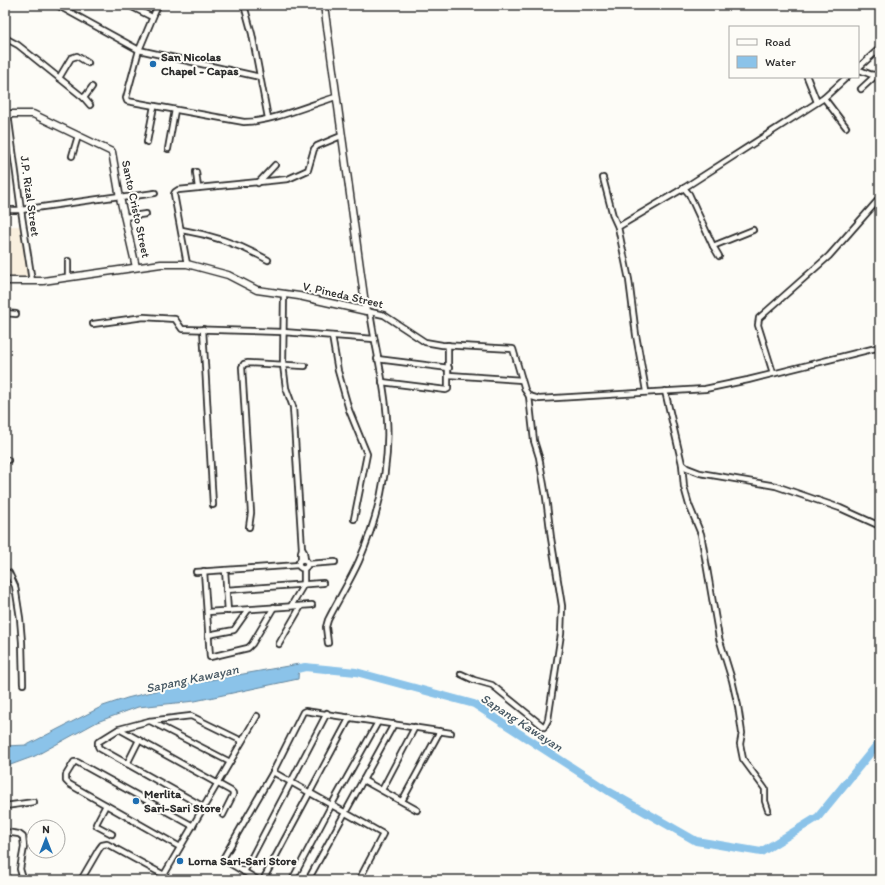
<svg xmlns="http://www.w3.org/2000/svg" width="885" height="885" viewBox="0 0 885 885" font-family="Itim,sans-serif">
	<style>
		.built { fill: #f9efde }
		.water { fill: #8bc3e9; stroke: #65869d }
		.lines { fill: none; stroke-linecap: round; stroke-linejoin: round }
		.river { stroke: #8bc3e9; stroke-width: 8 }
		.street-casing { stroke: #2b2b2b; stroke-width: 8 }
		.secondary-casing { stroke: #2b2b2b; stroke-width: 9 }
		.street { stroke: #fdfcf7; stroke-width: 4.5 }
		.secondary { stroke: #fdfcf7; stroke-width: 6 }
		.poi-dot { fill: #1f6fb2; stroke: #fdfcf7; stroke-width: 1.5 }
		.labels { text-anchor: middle; stroke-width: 4; stroke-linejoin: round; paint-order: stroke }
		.poi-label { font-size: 12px; font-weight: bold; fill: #2b2b2b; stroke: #fdfcf7; text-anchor: start }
		.street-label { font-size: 12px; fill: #2b2b2b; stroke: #fdfcf7 }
		.water-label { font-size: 13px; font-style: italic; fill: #485964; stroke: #fdfcf7 }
	</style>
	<rect width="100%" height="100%" fill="#fdfcf7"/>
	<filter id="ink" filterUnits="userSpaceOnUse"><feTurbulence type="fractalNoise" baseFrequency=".025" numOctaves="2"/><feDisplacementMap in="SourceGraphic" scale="8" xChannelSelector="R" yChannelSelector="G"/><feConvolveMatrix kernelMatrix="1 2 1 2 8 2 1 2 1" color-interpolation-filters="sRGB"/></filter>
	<g filter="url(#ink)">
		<polygon class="built" points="5,226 21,226 30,278 5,278"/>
		<polygon class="water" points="299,664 298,679 195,701 138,707 97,722 35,756 5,767 5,746 27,745 103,706 127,698 171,687"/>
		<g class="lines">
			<polyline class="river" points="289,671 305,667 356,672 474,704 610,792 696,841 761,852 818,817 880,741"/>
			<g class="street-casing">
				<g id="street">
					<polyline points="57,5 139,50 260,77"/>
					<polyline points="128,5 152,17"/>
					<path d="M158 5 139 50 126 98 127 101 244 122C271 122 309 105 336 97"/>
					<polyline points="244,5 252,34 268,118"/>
					<polyline points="5,38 18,45 84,98 92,87"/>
					<polyline points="858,68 880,48"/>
					<path d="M858 70C867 71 872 79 880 72"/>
					<polyline points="807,77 817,102"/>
					<polyline points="59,78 71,58 77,56 88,63"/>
					<polyline points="861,89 875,76"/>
					<polyline points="84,98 90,105"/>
					<polyline points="824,98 846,127"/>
					<polyline points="8,114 21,210 32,281"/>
					<polyline points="147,142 154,106"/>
					<polyline points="168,149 175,110"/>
					<polyline points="72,156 78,136"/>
					<polyline points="196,172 198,188"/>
					<polyline points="603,178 613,216 618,227"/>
					<polyline points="258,183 275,165"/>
					<polyline points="684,188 689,194 713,246 753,230"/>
					<polyline points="120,198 155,193"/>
					<polyline points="5,210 21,210 120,196"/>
					<polyline points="125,217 146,214"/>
					<path d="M182 230C212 235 241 245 268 260"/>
					<polyline points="713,246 719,256"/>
					<polyline points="68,261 68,277"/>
					<polyline points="187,264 174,194 175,192 178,190 288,179 308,170 314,149 317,146 341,136"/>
					<polyline points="284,294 283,365 286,388 293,407 302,549 301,552 301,560"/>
					<polyline points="366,311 384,315 425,342 442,345 513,349 525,390 529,396 539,399 705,389 748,380 880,347"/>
					<polyline points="5,313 16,314"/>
					<polyline points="93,324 144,317 175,319 182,329 283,332 374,339"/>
					<polyline points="203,329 213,505"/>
					<polyline points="332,336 338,371 349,410 367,454 354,519"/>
					<polyline points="377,359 449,368"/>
					<polyline points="773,373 758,325 759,318 829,256 880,198"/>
					<polyline points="449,375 522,380"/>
					<polyline points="382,382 446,390 448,389 448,345"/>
					<polyline points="646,391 636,335 629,280 618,227 684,188 824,98 847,77"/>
					<polyline points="665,391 682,464 687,468 700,473 776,486 840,508 880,526"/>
					<polyline points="5,461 8,460"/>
					<polyline points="682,464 684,487 689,505 701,534 719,638 732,680 738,706 742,733 740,744 743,759 765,789 765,801 768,810"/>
					<polyline points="249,527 251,513 242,367 244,364 248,363 305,366"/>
					<polyline points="302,549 304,552 305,560"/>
					<circle cx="303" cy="564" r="4.5"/>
					<polyline points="308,564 335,562"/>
					<polyline points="225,570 228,611"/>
					<polyline points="204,571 210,657 248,648 252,644 274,607"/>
					<polyline points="5,572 9,573 15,586 20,618 22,642 23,684"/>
					<polyline points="196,572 299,565"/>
					<polyline points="226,590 323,583"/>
					<polyline points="291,606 304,584 304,569"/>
					<polyline points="207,612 312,605"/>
					<polyline points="208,635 234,630 248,610"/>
					<path d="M328 643 326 627 328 620C338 600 350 581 359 561 378 517 390 467 387 419 385 383 375 348 370 312"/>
					<polyline points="279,644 301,606"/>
					<polyline points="461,674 474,680 492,685 544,727 548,720 561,634 562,606 551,538 546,497 539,457 534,441 529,396"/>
					<polyline points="150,721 230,762"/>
					<polyline points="119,729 149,721 191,716 242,741"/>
					<polyline points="127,764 139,740"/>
					<polyline points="273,772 383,834 359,880"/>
					<polyline points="363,780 417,810"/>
					<polyline points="382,790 415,727"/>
					<polyline points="402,801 440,731"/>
					<polyline points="106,805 96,824 97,826 112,834"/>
					<polyline points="5,806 34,802"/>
					<polyline points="204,807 99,748 98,746 98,742 119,729 231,791 233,793 233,795 223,815"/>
					<polyline points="5,832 19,834 23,837 24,847 20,869 23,879 24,880"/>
					<polyline points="180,847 69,784 66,781 66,775 74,762 77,762 193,826"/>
					<polyline points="244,872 327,713"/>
					<polyline points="81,880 99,849 102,845 107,844 164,875"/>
					<polyline points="161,880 257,716"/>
					<polyline points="258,880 226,861 224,857 273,772 303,712 305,711 451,733"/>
					<polyline points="263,880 350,717"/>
					<polyline points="292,880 331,806 378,722"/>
					<polyline points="308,880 394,724"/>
				</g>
			</g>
			<g class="secondary-casing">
				<g id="secondary">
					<polyline points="5,114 33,114 112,152 120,198 136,267"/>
					<polyline points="5,281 43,281 161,264 187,264 228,275 257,290 299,296 366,311 324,5"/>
				</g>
			</g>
			<use href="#street" class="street"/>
			<use href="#secondary" class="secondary"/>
		</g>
	</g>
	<g class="poi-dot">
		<circle cx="153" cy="64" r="4"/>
		<circle cx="136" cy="801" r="4"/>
		<circle cx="180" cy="861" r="4"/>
	</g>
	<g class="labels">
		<g class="poi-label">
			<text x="161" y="61">San Nicolas<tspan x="161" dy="14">Chapel - Capas</tspan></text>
			<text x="144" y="798">Merlita<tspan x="144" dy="14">Sari-Sari Store</tspan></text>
			<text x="188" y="865">Lorna Sari-Sari Store</text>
		</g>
		<g class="street-label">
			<text transform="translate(30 196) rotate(82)" y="4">J.P. Rizal Street</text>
			<text transform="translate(136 209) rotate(78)" y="4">Santo Cristo Street</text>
			<text transform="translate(343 295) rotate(13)" y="4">V. Pineda Street</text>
		</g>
		<g class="water-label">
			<text transform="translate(192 678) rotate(-12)" y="5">Sapang Kawayan</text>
			<text transform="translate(522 722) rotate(33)" y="5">Sapang Kawayan</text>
		</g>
	</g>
	<rect width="885" height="885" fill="none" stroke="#fdfcf7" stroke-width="20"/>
	<rect x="10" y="10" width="865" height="865" fill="none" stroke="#2b2b2b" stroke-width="1.5" filter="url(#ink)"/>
	<rect x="729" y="26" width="130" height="52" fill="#fdfcf7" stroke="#a9a8a5"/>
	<rect x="737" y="39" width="20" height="6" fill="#fdfcf7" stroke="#a9a8a5"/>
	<text x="765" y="46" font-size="12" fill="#2b2b2b">Road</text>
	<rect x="737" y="56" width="20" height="12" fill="#8bc3e9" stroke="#a9a8a5"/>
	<text x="765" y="66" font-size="12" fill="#2b2b2b">Water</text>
	<g transform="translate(46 839)"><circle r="19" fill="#fdfcf7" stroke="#a9a8a5"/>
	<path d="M0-3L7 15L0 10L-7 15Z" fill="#1f6fb2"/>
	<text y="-6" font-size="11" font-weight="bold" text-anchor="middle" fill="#2b2b2b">N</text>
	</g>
</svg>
